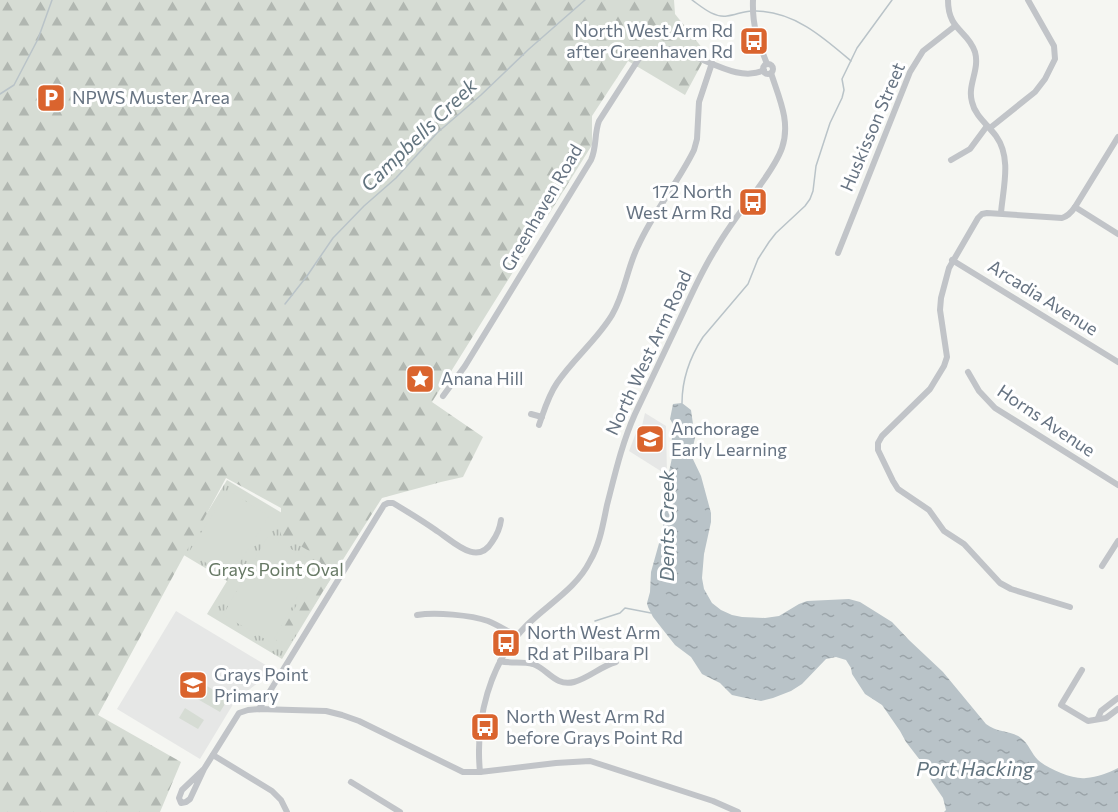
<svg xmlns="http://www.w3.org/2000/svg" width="1118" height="812" viewBox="0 0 1118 812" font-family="Commissioner,sans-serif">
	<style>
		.built { fill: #e6e7e6 }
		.grass { fill: url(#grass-tufts) }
		.forest { fill: url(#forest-firs) }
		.pitch { fill: #d6dcd4 }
		.water { fill: url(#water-ripples) }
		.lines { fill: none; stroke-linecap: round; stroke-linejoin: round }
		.stream { stroke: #b9c3c8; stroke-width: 1.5 }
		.minor { stroke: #c1c4c8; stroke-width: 6 }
		.labels { text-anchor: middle; stroke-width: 6; stroke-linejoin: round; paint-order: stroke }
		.poi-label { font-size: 18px; fill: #667382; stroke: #fff; text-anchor: start }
		.street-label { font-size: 18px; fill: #667382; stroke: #fff }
		.park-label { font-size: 18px; fill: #677965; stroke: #fff }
		.water-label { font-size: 20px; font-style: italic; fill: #62747f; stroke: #fff }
	</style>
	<defs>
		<pattern id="grass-tufts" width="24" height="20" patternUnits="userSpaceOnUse" patternTransform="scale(1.5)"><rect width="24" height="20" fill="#d6dcd4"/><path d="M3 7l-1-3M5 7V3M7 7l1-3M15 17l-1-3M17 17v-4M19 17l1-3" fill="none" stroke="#b1b7b1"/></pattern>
		<pattern id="forest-firs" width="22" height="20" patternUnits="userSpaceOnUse" patternTransform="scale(1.5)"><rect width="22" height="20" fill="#d6dcd4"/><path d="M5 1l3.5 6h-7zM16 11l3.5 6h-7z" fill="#b1b7b1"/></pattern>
		<pattern id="water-ripples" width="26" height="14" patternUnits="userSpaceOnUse" patternTransform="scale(1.5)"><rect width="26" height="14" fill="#b9c3c8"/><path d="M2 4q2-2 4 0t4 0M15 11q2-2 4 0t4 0" fill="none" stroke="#9aa3a8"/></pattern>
	</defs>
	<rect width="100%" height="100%" fill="#f5f6f2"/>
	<g class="built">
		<polygon points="645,413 666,426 667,475 629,451 639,425 642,426"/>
		<polygon points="176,611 274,670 235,701 200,759 117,709"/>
	</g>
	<polygon class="grass" points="227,480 347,552 282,659 207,614 227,581 182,554"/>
	<polygon class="forest" points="0,0 674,0 675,14 707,54 685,95 628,61 592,116 592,145 432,402 483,437 463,477 441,482 382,498 292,640 276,641 319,566 320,557 281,535 281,508 226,478 98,715 181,762 160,812 0,812"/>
	<g class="pitch">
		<polygon points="228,490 269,516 230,578 189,552"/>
		<polygon points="268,536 316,563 272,643 223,615"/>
		<polygon points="202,683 228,699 220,712 194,697"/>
		<polygon points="185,708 204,720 198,729 179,718"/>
	</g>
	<path class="water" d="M682 403 691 410 695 438 691 455 701 476 711 513V522L704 554 702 578 704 589 712 603 721 610 732 615 742 617 765 618 779 616 799 604 807 601 849 599 860 602 892 622 909 640 943 672 986 724C997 733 1011 730 1021 738 1029 744 1031 753 1038 760 1048 769 1074 780 1086 778 1097 777 1109 773 1118 768V812H944L946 810 943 798 932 782 923 764 906 742 900 731 882 705 865 694 852 674 851 668 846 660 836 657 826 659 802 684 791 691 773 698 761 701 741 697 732 695 720 683 702 674 691 657 675 645 653 617 648 607 647 603 650 592 651 572 663 529 664 496 673 453 671 444 674 426 670 419 673 404Z"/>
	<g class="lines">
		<g class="stream">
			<path d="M692 0C702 7 714 18 727 16 736 15 743 11 752 11"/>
			<path d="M756 11C795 12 823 37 851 61"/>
			<polyline points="0,94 14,85 38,39 52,0"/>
			<polyline points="285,304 307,276 333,238 364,206 396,178 437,133 481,95 529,49 585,0"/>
			<path d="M682 403C682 379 690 357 703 337L748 284 758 259 769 242 776 233 805 206 810 199 813 191 816 166 830 123 842 98 844 90 842 79 857 48 892 0"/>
			<polyline points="595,621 620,613 625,608 651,613"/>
		</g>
		<g class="minor">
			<path d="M753 0C752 26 758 41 767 64"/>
			<path d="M948 0C948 31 968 30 975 52 980 70 967 85 972 102 975 116 988 125 996 136 1012 158 1003 188 1001 213"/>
			<circle cx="768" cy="69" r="5"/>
			<polyline points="990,128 1035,92 1045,79 1055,59 1054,46 1028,0"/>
			<polyline points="951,160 970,149 987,126"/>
			<polyline points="1075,207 1118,234"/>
			<polyline points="838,253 910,72 923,51 955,26"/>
			<polyline points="952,260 1118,362"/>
			<polyline points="968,372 979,391 995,408 1118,485"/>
			<path d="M443 396 465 366 591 160C597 147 594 134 599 121L640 57C676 27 727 89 764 70"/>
			<polyline points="531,414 542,417"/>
			<path d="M539 425C544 411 548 396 557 383 573 359 597 340 612 315 625 293 627 268 638 246 653 212 678 183 694 150L697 139 699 102 712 63"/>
			<polyline points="1102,566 1118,541"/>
			<path d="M1070 607 1011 589 1000 583 964 544 944 531 929 510 898 489 893 481 878 450V443L882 436 930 389 944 366 947 357 940 310 941 298 949 268 978 218 982 214 987 213 1062 218C1068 216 1071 213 1075 207L1118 137"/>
			<path d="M417 615C435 612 471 615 488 621 498 625 507 631 517 636"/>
			<path d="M500 661C511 664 522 661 533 664 548 669 555 687 574 682 589 678 601 666 616 662"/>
			<polyline points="1082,670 1061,705 1088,721 1106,718 1118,709"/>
			<path d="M259 709 384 505 388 503H393C408 512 423 521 437 531 453 541 477 567 492 542 497 535 500 528 501 520"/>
			<polyline points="1098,718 1101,711 1118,698"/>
			<polyline points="213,755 272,791 281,800 287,812"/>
			<polyline points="204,769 182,790 179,798 181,803 186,802 190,799 204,769 239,713 248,710 259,709 326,711 342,715 359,721 463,772 480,772 556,763 590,761 713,801 738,812"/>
			<path d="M480 772C475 721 489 662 527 625 548 604 576 589 590 561 600 544 603 524 607 505 615 474 622 443 635 414 650 382 665 351 680 319 691 296 701 272 715 250 726 231 740 212 754 194 764 179 776 165 782 148 791 122 779 98 771 73"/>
			<polyline points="351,782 400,812"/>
		</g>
	</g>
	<defs>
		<g id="bus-square" transform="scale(1.5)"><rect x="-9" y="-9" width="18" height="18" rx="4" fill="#da642e" stroke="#fff"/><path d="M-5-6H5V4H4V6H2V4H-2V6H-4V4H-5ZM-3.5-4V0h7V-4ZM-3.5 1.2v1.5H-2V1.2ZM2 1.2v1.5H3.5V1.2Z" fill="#fff"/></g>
		<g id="parking-square" transform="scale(1.5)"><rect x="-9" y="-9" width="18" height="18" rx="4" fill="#da642e" stroke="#fff"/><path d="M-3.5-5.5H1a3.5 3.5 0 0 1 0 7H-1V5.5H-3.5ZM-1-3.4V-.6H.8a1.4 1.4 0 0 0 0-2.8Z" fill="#fff"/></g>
		<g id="sight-square" transform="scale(1.5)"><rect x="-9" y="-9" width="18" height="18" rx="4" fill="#da642e" stroke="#fff"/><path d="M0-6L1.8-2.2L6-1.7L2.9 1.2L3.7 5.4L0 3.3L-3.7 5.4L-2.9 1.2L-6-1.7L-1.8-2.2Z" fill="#fff"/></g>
		<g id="school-square" transform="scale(1.5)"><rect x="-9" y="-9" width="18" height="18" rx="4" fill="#da642e" stroke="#fff"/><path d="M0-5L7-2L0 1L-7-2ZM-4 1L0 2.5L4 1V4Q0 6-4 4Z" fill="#fff"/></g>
	</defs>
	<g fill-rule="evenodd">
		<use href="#bus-square" x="754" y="41"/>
		<use href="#parking-square" x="51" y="98"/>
		<use href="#bus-square" x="753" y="202"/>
		<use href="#sight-square" x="420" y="379"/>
		<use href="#school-square" x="650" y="439"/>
		<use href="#bus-square" x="506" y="643"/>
		<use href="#school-square" x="193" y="685"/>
		<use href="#bus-square" x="485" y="727"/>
	</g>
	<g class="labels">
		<g class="poi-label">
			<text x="733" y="37" text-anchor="end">North West Arm Rd<tspan x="733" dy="21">after Greenhaven Rd</tspan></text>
			<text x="72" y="104">NPWS Muster Area</text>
			<text x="732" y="198" text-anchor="end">172 North<tspan x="732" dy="21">West Arm Rd</tspan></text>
			<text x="441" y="385">Anana Hill</text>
			<text x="671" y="435">Anchorage<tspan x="671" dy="21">Early Learning</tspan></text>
			<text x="527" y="639">North West Arm<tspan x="527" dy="21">Rd at Pilbara Pl</tspan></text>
			<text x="214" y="681">Grays Point<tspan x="214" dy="21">Primary</tspan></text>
			<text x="506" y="723">North West Arm Rd<tspan x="506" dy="21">before Grays Point Rd</tspan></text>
		</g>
		<g class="street-label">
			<text transform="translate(873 127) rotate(-67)" y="6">Huskisson Street</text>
			<text transform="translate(542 208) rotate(-60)" y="6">Greenhaven Road</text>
			<text transform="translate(1043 298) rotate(32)" y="6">Arcadia Avenue</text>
			<text transform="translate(649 353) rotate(-65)" y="6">North West Arm Road</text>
			<text transform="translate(1046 421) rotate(34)" y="6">Horns Avenue</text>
		</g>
		<g class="park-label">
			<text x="276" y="576">Grays Point Oval</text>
		</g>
		<g class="water-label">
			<text transform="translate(419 135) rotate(-44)" y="7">Campbells Creek</text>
			<text transform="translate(667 526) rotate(-90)" y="7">Dents Creek</text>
			<text x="975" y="776">Port Hacking</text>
		</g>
	</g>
</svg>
